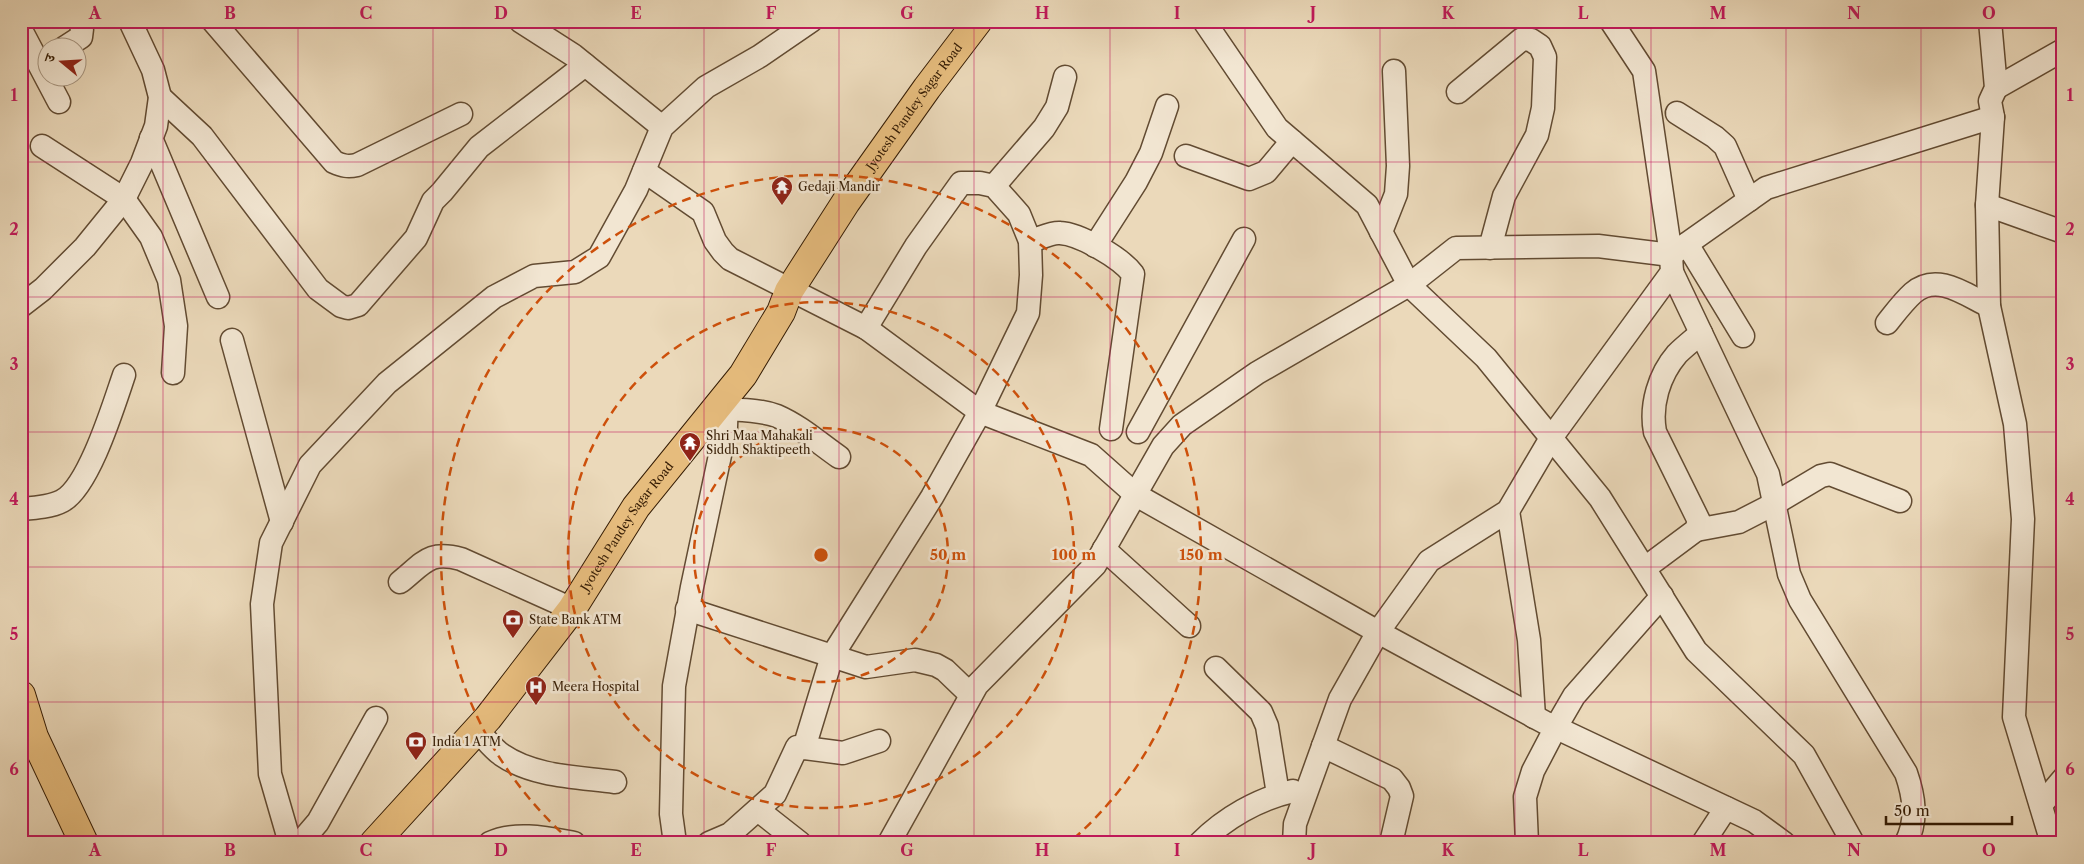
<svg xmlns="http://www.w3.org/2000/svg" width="2084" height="864" viewBox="0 0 2084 864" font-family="'Libre Caslon Text','Noto Serif Devanagari',serif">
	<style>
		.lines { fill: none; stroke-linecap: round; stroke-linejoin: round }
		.minor-casing { stroke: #624b32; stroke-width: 25 }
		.major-casing { stroke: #351c04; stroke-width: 30 }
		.minor { stroke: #f2e6d2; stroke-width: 22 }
		.major { stroke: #e6bc7d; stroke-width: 28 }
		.grid { fill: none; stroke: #c2185b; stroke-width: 1; stroke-opacity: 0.55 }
		.ring { fill: none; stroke: #cd500b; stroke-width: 2.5; stroke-dasharray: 9 6 }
		.labels { text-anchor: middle; stroke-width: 5; stroke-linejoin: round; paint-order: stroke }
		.street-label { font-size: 12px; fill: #351c04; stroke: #f2e6d2 }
		.poi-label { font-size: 12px; fill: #351c04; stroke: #f2e6d2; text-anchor: start }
		.centre { fill: #cd500b; stroke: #f2e6d2; stroke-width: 2.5 }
		.ring-label { font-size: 15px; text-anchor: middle; font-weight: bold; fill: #cd500b; stroke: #f2e6d2; stroke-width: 5; stroke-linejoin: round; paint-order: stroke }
		.neatline { fill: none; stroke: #c2185b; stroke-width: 2 }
		.grid-label { font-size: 16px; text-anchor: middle; font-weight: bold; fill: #c2185b }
	</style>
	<rect width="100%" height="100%" fill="#ebd9ba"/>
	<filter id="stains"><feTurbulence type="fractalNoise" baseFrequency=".004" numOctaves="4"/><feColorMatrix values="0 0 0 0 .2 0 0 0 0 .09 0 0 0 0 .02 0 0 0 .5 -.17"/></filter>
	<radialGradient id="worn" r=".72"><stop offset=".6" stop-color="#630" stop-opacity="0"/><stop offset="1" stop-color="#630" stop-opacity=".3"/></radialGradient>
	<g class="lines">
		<g class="minor-casing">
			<g id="minor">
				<path d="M213 21 334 162C343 166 348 167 357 165L461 114"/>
				<polyline points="520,21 573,55 662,127"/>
				<polyline points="1204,21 1277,128 1367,205 1409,285 1486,358 1600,498 1696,651 1804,755 1853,843"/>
				<polyline points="1990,21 1996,88 1990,101 1993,117 1987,205 1989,306 2015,424 2023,519 2014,717 2052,843"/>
				<polyline points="21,30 59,102"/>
				<polyline points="64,48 81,37 82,29 80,21"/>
				<polyline points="1996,88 2063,50"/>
				<polyline points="1458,92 1522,39 1531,40 1540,46 1545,57 1543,108 1537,135 1504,196 1490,248"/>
				<polyline points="160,97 202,136 318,289 341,306 348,308 358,305 416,238 433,201 442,192 479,147 585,65"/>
				<polyline points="1677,113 1715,137 1725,146 1749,200"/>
				<polyline points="151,138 218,297"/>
				<polyline points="42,146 124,199 151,237 169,280 176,326 173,373"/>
				<polyline points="1186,156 1249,179 1266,172 1292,141"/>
				<polyline points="644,171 703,212 715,241 723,252 730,259 866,328 980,412 1091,455 1136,495 1378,632 1544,722 1754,821 1784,843"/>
				<polyline points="994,186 1044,128 1057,107 1065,77"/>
				<polyline points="1987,205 2063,232"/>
				<polyline points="1381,232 1396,194 1398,166 1394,71"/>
				<path d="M1030 241C1039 239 1051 232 1060 233 1080 234 1121 258 1133 274L1111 429"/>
				<polyline points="1687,244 1743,336"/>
				<polyline points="1095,246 1136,182 1151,153 1167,106"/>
				<path d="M1672 272 1768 474 1789 574 1800 600 1906 773C1914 796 1918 820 1906 843"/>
				<polyline points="21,306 43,289 85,247 124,199 142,163 156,126 160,97 153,70 130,21"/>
				<path d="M1887 323C1895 313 1903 302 1913 293 1937 272 1966 295 1989 306"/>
				<polyline points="232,340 282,522"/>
				<path d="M726 409C743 410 761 410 777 416 800 426 819 443 839 457"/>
				<polyline points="1138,432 1244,239"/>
				<path d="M21 509C34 508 51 507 62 501 89 487 114 404 124 375"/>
				<polyline points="1508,511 1529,640 1534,717"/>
				<polyline points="1696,530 1739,522 1774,504 1821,476 1830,474 1900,501"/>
				<polyline points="1104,549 1189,626"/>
				<path d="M1645 568 1696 530 1699 521 1655 432C1650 405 1659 375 1677 354 1684 347 1693 340 1701 333"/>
				<path d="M400 582C424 563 429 550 461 559L572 609"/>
				<polyline points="687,609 866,667 915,660 936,665 945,670 971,695"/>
				<polyline points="1216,668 1261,712 1267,726 1278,794"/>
				<path d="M477 730C485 738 493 749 502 755 534 777 578 777 615 782"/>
				<polyline points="1323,746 1392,779 1399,788 1402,796 1391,843"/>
				<polyline points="804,748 832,656 932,497 980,412 1028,313 1031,275 1030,241 1019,214 994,186 980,183 961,183 916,246 866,328"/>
				<polyline points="2041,805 2063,779"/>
				<polyline points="758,810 800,843"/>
				<polyline points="290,843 270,774 262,604 271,543 310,465 387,383 494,297 534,276 575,272 599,257 636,190 662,127 706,87 760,56 811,21"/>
				<polyline points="300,843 318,822 376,718"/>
				<path d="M490 843C515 831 547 838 574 843"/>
				<polyline points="675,843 671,814 674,686 692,587 726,427 727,395"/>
				<polyline points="709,843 730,834 775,794 797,747 843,753 879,741"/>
				<polyline points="889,843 977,685 1095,565 1163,446 1182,425 1257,373 1409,285 1456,248 1598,246 1671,255 1766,188 1993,117"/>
				<path d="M1200 843C1225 818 1258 799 1293 791"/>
				<polyline points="1294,843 1295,824 1340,699 1378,632 1429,561 1508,511 1551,438 1672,272 1671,255 1644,71 1611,21"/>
				<polyline points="1527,843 1525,797 1533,771 1556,727 1574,696 1662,596"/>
				<polyline points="1703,843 1726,808"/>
			</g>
		</g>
		<g class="major-casing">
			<g id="major">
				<polyline points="21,695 34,737 84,843"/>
				<path id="s1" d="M374 843 488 718 572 609 636 507 743 375 781 312 789 291 846 202 927 88 978 21"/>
			</g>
		</g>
		<use href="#minor" class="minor"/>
		<use href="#major" class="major"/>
	</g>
	<path class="grid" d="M163 21V843M298 21V843M433 21V843M569 21V843M704 21V843M839 21V843M974 21V843M1110 21V843M1245 21V843M1380 21V843M1515 21V843M1651 21V843M1786 21V843M1921 21V843M21 162H2063M21 297H2063M21 432H2063M21 567H2063M21 702H2063"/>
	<g class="ring">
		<circle cx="821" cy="555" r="127"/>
		<circle cx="821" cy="555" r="253"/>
		<path d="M572 842A380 380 0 1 1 1070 842"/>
	</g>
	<defs>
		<g id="temple-pin" transform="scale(1.125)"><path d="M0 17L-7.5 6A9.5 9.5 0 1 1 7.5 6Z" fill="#8f2418" stroke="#f2e6d2"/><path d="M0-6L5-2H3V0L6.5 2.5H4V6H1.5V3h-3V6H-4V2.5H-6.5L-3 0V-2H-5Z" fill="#fff"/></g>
		<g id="bank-pin" transform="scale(1.125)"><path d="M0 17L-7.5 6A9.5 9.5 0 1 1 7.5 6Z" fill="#8f2418" stroke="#f2e6d2"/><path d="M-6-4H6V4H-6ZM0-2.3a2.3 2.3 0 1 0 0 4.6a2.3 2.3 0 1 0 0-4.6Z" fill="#fff"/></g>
		<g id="hospital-pin" transform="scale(1.125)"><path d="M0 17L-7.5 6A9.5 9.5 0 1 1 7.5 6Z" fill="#8f2418" stroke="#f2e6d2"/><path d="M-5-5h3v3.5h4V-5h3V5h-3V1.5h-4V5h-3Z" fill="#fff"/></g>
	</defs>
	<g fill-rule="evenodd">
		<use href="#temple-pin" x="782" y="187"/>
		<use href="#temple-pin" x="690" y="443"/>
		<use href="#bank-pin" x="513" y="620"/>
		<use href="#hospital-pin" x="536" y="687"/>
		<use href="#bank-pin" x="416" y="742"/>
	</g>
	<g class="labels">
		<g class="street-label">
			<text dy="4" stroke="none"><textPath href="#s1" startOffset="916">Jyotesh Pandey Sagar Road</textPath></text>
			<text dy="4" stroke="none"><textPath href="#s1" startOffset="406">Jyotesh Pandey Sagar Road</textPath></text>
		</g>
		<g class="poi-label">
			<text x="798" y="191">Gedaji Mandir</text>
			<text x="706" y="440">Shri Maa Mahakali<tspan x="706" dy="14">Siddh Shaktipeeth</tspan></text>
			<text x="529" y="624">State Bank ATM</text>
			<text x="552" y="691">Meera Hospital</text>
			<text x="432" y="746">India 1 ATM</text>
		</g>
	</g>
	<circle cx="821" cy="555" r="8" class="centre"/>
	<g class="ring-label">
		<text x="948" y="560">50 m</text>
		<text x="1074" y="560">100 m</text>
		<text x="1201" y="560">150 m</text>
	</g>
	<rect width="2084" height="864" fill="none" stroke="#ebd9ba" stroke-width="55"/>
	<g transform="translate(62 62) rotate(288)"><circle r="24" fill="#f2e6d2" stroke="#a69580"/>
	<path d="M0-4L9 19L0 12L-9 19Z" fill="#8f2418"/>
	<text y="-8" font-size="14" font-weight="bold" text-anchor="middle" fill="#351c04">उ</text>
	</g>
	<path d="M1886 816v8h126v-8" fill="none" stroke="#351c04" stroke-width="2.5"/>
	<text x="1894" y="816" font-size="15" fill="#351c04" stroke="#f2e6d2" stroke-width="4" paint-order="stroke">50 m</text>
	<rect x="28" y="28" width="2028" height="808" class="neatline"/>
	<g class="grid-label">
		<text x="95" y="19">A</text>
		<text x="230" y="19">B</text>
		<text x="366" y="19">C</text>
		<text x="501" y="19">D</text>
		<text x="636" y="19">E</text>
		<text x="771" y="19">F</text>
		<text x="907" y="19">G</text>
		<text x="1042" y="19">H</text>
		<text x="1177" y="19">I</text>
		<text x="1313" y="19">J</text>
		<text x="1448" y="19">K</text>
		<text x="1583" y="19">L</text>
		<text x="1718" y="19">M</text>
		<text x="1854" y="19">N</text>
		<text x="1989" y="19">O</text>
		<text x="14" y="101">1</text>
		<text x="2070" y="101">1</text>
		<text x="14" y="235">2</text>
		<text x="2070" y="235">2</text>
		<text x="14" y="370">3</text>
		<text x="2070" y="370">3</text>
		<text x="14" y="505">4</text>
		<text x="2070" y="505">4</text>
		<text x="14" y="640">5</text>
		<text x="2070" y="640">5</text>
		<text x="14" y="775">6</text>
		<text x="2070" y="775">6</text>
		<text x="95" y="856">A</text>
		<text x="230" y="856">B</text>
		<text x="366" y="856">C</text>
		<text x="501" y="856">D</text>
		<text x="636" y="856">E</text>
		<text x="771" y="856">F</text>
		<text x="907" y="856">G</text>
		<text x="1042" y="856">H</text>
		<text x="1177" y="856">I</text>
		<text x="1313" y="856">J</text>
		<text x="1448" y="856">K</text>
		<text x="1583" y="856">L</text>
		<text x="1718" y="856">M</text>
		<text x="1854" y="856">N</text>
		<text x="1989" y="856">O</text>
	</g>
	<rect width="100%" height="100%" filter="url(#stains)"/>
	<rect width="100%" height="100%" fill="url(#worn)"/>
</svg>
